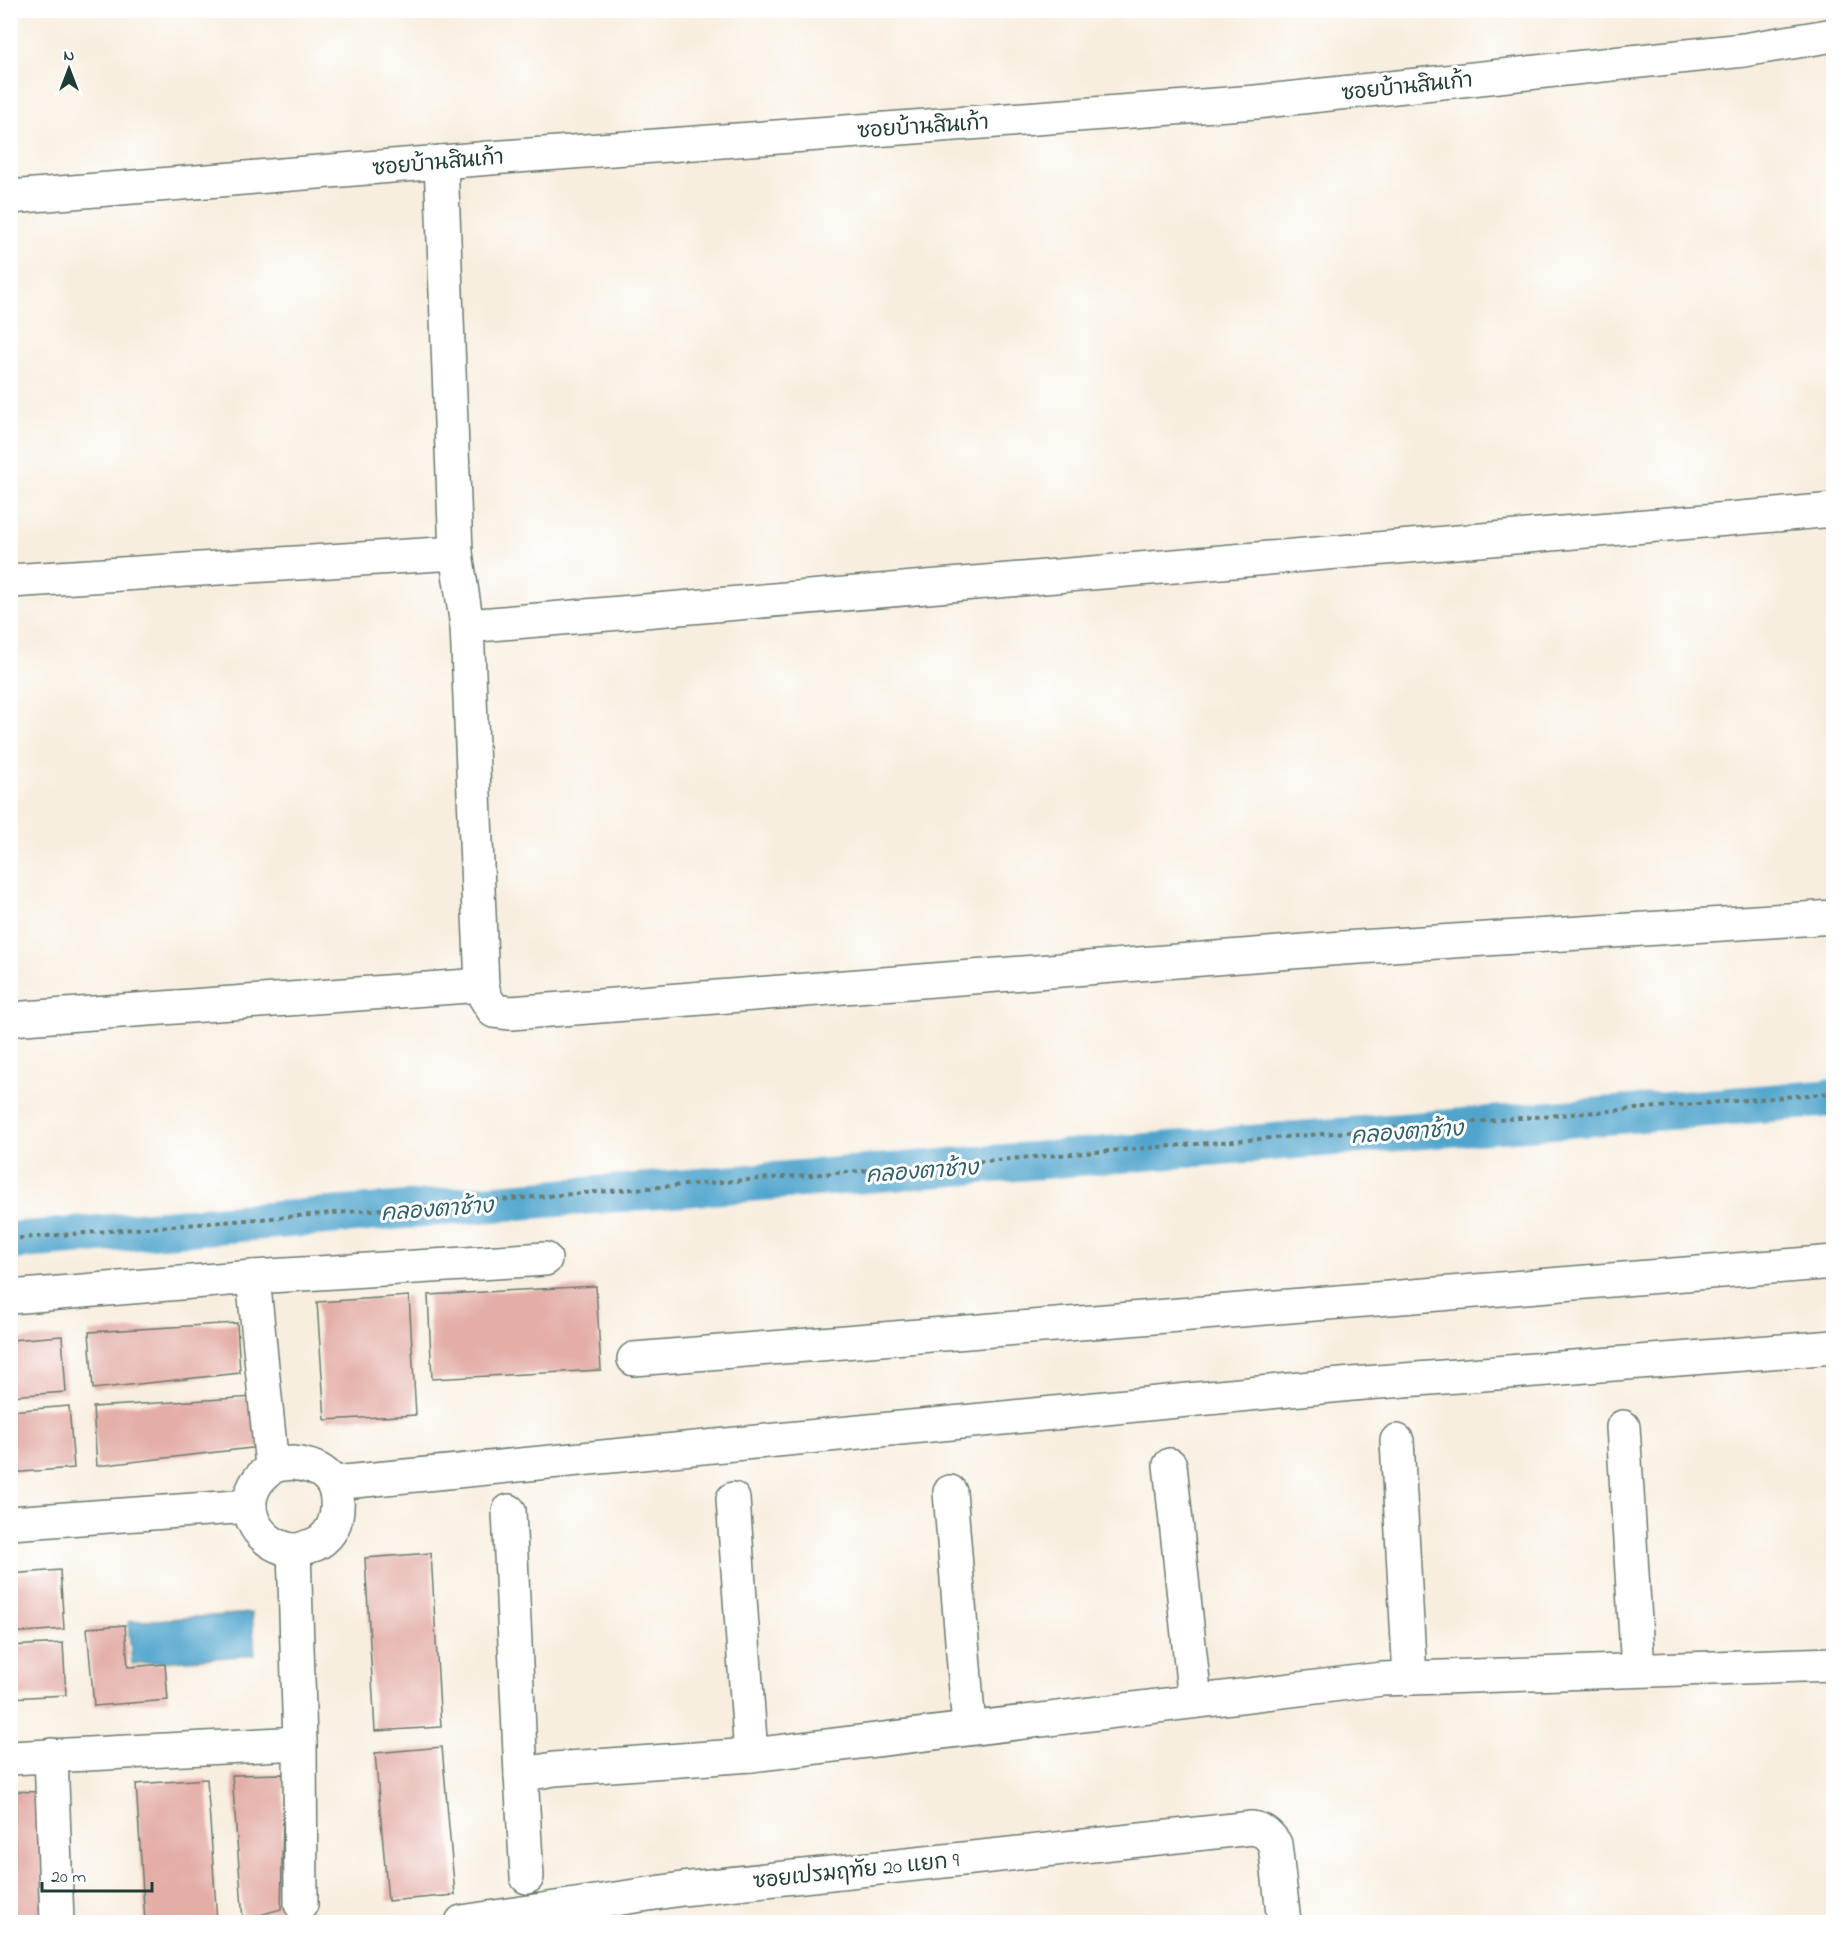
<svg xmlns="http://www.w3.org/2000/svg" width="1844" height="1933" viewBox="0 0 1844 1933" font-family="'Indie Flower','Playpen Sans Thai',sans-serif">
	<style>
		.water { fill: #51a5cd; stroke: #387180; stroke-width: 1.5 }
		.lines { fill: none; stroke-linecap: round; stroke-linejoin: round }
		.canal { stroke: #51a5cd; stroke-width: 38 }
		.building { fill: #e4aea7 }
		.street-casing { stroke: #6b7b70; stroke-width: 36 }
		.path { stroke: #6b7b70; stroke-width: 4; stroke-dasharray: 4.5 4.5; stroke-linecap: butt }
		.street { stroke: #fff; stroke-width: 33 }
		.labels { text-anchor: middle; stroke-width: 6; stroke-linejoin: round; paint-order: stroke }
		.street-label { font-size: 21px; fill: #1f3d34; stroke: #fff }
		.water-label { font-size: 22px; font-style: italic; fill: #30616a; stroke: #fff }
	</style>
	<rect width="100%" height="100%" fill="#fff"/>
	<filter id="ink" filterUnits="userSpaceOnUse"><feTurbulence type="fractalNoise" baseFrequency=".0167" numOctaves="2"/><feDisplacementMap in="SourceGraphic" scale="12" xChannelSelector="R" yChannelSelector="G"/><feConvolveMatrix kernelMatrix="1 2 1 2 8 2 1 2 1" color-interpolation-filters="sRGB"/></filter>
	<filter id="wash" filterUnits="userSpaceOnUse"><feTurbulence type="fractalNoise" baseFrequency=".008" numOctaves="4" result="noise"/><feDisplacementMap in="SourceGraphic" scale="24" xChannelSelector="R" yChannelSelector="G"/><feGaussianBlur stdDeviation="1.35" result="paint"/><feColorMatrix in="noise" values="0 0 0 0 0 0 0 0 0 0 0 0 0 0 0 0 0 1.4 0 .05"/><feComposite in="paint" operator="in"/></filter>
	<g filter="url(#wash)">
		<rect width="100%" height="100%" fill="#f8eedf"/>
		<polygon class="water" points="252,1613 255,1655 132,1664 128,1622"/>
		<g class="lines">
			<polyline class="canal" points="10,1241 1834,1098"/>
		</g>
		<g id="blocks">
			<g class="building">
				<polygon points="596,1286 601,1370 432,1379 428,1295"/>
				<polygon points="409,1296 416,1415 325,1420 317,1302"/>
				<polygon points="237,1323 240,1373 93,1389 89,1332"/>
				<polygon points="62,1336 66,1392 10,1396 10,1340"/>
				<polygon points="254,1397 260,1447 97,1466 93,1407"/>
				<polygon points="69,1406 74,1468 10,1473 10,1411"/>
				<polygon points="431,1553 441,1727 375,1731 365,1558"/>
				<polygon points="60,1570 64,1629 10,1633 10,1574"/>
				<polygon points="125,1625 128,1667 165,1664 168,1700 94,1706 87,1628"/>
				<polygon points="63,1643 66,1695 10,1698 10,1646"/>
				<polygon points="442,1747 455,1895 388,1901 375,1753"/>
				<polygon points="284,1774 281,1909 243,1920 232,1775"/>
				<polygon points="207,1779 217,1921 145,1922 136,1784"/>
				<polygon points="10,1791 38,1792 47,1922 10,1922"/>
			</g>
		</g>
	</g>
	<g filter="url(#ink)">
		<use href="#blocks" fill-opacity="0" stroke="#6b7b70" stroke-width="1.5"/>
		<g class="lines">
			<g class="street-casing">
				<g id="street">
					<polyline points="441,162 456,553 467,626 482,985 485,997 494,1011 511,1013 1343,948 1834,917"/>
					<polyline points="10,197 503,157 1256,102 1744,50 1834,35"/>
					<polyline points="10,581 456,553"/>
					<polyline points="467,626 1834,510"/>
					<polyline points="10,1019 482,985"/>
					<polyline points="253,1277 272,1467"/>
					<polyline points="10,1297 253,1277 545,1259"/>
					<polyline points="634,1359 1834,1262"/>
					<polyline points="1623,1427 1638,1670"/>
					<polyline points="1397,1441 1410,1678"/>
					<path d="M292 1463C326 1466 342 1483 336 1517 333 1531 323 1543 310 1546 304 1548 298 1551 292 1550 255 1544 235 1503 263 1475 267 1472 270 1468 274 1466 279 1464 286 1464 292 1463Z"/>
					<polyline points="1170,1465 1195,1701"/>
					<polyline points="334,1483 1352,1384 1834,1347"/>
					<polyline points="950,1492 969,1728"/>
					<polyline points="733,1499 751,1755"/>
					<polyline points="509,1511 521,1775 554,1769 751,1755 1382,1679 1834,1664"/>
					<polyline points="10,1523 250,1506"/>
					<polyline points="294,1550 300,1743 301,1904"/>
					<polyline points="51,1755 57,1922"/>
					<polyline points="10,1758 300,1743"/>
					<polyline points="521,1775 527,1877"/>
					<path d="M462 1922 682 1889 1252 1828C1264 1830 1268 1834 1275 1844L1284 1922"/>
				</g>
			</g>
			<polyline class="path" points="10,1239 1834,1093"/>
			<use href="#street" class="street"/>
		</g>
	</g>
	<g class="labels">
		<g class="street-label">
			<text transform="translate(1407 86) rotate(-6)" y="7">ซอยบ้านสินเก้า</text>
			<text transform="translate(923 126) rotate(-4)" y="7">ซอยบ้านสินเก้า</text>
			<text transform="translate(438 162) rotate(-5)" y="7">ซอยบ้านสินเก้า</text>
			<text transform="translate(856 1870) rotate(-6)" y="7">ซอยเปรมฤทัย 20 แยก 9</text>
		</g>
		<g class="water-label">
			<text transform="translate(1407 1131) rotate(-4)" y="8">คลองตาช้าง</text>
			<text transform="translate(922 1170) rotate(-4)" y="8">คลองตาช้าง</text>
			<text transform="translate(437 1208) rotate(-4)" y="8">คลองตาช้าง</text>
		</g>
	</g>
	<rect width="1844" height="1933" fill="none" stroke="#fff" stroke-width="36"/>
	<g transform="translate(69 69)" stroke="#ffffff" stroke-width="4.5" paint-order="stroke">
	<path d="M0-4.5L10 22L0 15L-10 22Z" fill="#1f3d34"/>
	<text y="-9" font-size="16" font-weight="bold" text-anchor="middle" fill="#1f3d34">N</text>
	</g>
	<path d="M42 1882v9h110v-9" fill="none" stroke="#1f3d34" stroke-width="3"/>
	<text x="51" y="1882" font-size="18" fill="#1f3d34" stroke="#ffffff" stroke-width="4.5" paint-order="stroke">20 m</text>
</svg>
